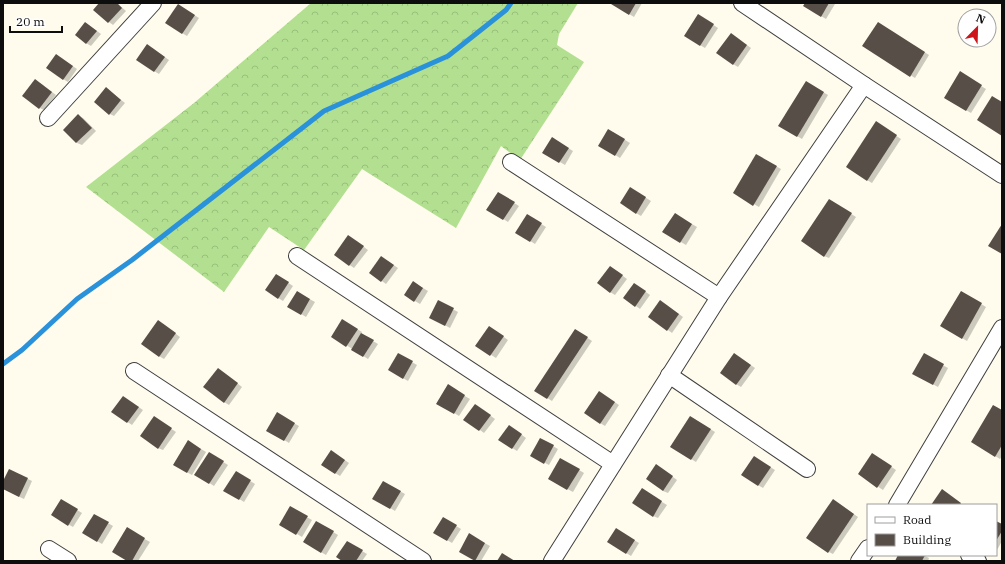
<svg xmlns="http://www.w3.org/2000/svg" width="1005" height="564" viewBox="0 0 1005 564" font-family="'IBM Plex Serif',serif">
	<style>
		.forest { fill: url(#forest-crowns) }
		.shadow { fill: #0003 }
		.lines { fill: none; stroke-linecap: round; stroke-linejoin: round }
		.stream { stroke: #2a91db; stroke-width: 5 }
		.building { fill: #574e48 }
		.minor-casing { stroke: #404040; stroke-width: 18 }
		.minor { stroke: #fff; stroke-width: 16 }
	</style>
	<defs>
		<pattern id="forest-crowns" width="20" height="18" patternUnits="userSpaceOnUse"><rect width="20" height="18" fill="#b2e090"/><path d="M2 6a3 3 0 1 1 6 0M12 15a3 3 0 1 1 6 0" fill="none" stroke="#98bf7b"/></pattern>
	</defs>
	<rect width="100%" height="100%" fill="#fffced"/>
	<polygon class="forest" points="311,3 578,3 559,34 557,45 584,62 520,160 501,146 456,228 362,169 304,250 269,227 224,292 86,187 194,103"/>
	<g class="shadow">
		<polygon points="100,3 117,3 126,11 113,25 109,22"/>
		<polygon points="613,3 642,3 634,17 613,4"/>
		<polygon points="806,3 833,3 835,4 826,19 804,6"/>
		<polygon points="183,8 199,18 187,36 182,33"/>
		<polygon points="698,15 718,28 705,48 685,36"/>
		<polygon points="86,23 101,34 91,46 86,43"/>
		<polygon points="883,26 929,55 915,78 864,46"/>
		<polygon points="736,37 751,48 738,67 733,64"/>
		<polygon points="152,48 169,60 159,74 154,71"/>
		<polygon points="61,58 77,69 68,82 63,79"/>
		<polygon points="960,73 986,89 971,113 945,98"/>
		<polygon points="806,82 828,95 802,139 780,126"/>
		<polygon points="40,83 56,95 44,110 40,108"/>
		<polygon points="106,88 125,103 114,116 110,114"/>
		<polygon points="78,116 83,118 96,131 82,145 77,143 64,130"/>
		<polygon points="881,126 901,139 872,183 867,180"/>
		<polygon points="609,130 630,143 620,158 600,145"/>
		<polygon points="552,138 573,151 565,165 543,152"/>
		<polygon points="756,155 781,169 759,207 734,193"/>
		<polygon points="635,191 651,201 641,216 636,213"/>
		<polygon points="498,193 519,206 508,222 488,209"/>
		<polygon points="834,203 856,217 829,258 824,256"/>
		<polygon points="675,214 697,227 686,245 664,232"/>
		<polygon points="527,215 546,227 535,244 516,232"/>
		<polygon points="353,239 368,250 354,268 335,255"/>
		<polygon points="386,260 398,268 386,284 370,272"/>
		<polygon points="615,270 627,279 615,295 610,292"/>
		<polygon points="276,275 293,286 283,301 266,290"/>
		<polygon points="413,282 428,291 420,304 405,295"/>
		<polygon points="639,287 650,295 640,309 636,306"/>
		<polygon points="297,292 315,302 306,317 289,306"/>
		<polygon points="961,292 986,307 967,341 942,326"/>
		<polygon points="438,301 458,312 450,328 430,317"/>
		<polygon points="665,304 683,317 672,333 668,330"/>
		<polygon points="347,323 362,332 361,334 378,344 368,359 332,336"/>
		<polygon points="163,324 180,337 164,359 159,356"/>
		<polygon points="494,330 508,340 496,358 477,346"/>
		<polygon points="580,333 592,341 552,401 535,390"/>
		<polygon points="398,354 417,365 408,381 389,370"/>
		<polygon points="924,355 948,368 938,387 914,374"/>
		<polygon points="739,357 755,368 741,387 736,384"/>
		<polygon points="223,372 242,387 229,405 224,402"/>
		<polygon points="448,386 470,399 459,416 438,403"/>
		<polygon points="604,395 619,405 605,426 600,423"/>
		<polygon points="128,400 143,410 132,425 113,412"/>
		<polygon points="480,408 495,419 484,433 465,419"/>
		<polygon points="1002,411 1002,456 1000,459 972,442"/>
		<polygon points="277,414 299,426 289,443 268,430"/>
		<polygon points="691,417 715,432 696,462 672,447"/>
		<polygon points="158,420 176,432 163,450 158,448"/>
		<polygon points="514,429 526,438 517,451 500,440"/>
		<polygon points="541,439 558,449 549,465 532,456"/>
		<polygon points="188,441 206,452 192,475 174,465"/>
		<polygon points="209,453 228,465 214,486 196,474"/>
		<polygon points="336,454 349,463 340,476 322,465"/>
		<polygon points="877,457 896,470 883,490 859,474"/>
		<polygon points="561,459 584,473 573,492 549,479"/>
		<polygon points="759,460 775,470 763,488 758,485"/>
		<polygon points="661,468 677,480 668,493 663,491"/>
		<polygon points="9,470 32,481 24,499 3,489 3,484"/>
		<polygon points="236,472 255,484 244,502 225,490"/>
		<polygon points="383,482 405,494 395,511 374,498"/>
		<polygon points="642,490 667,505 658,518 653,516"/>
		<polygon points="61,500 82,513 73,527 52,515"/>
		<polygon points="838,503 858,517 833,554 829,552"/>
		<polygon points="291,508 312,520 302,537 281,524"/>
		<polygon points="94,515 113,526 102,544 84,533"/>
		<polygon points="443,518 461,529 452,543 434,532"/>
		<polygon points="317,522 338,535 326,555 304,542"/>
		<polygon points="996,522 1002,525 1002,541 997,550 996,549"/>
		<polygon points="127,529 150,542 138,561 129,561"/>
		<polygon points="617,530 639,543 631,556 609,542"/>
		<polygon points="470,535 490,546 481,561 478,561 460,551"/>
		<polygon points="347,542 367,554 362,561 344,561"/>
		<polygon points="899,555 923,555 929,558 928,561 896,561"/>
	</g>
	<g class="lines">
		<polyline class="stream" points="3,364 22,350 77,299 132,260 324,111 448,56 506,10 511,3"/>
	</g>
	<g class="building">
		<polygon points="99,3 117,3 122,8 108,23 93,10"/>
		<polygon points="612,3 636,3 629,15 611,4"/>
		<polygon points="805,3 829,3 821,17 803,6"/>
		<polygon points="178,4 195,15 182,34 165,23"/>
		<polygon points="698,14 714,24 700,46 684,36"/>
		<polygon points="85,22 97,31 86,44 75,35"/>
		<polygon points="878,22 925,52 910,77 862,46"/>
		<polygon points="731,33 747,45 733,65 716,53"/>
		<polygon points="147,44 165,57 154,72 136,60"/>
		<polygon points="56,54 73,66 63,80 46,68"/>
		<polygon points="960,71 982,85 966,111 944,98"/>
		<polygon points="35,79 52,92 39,109 22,96"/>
		<polygon points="806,81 824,92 797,137 778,126"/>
		<polygon points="106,87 121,100 109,115 94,102"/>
		<polygon points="992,96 1002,102 1002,136 977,120"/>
		<polygon points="78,114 92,128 76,143 63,130"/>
		<polygon points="876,121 897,135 867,181 846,167"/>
		<polygon points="608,129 625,139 615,156 598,146"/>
		<polygon points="552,137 569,148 559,163 542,153"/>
		<polygon points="756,154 777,166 753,206 733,193"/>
		<polygon points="630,187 646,197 636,214 620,203"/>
		<polygon points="498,192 515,202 503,220 486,210"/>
		<polygon points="829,199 852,213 824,257 801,241"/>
		<polygon points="675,213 692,224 680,243 662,232"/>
		<polygon points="527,214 542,223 530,242 515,233"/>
		<polygon points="1002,224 1002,254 988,246"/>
		<polygon points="348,235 364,246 349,266 334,255"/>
		<polygon points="381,256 394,265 381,282 369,273"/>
		<polygon points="610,266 623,275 610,293 597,283"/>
		<polygon points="276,274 289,282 278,299 265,290"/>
		<polygon points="413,281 423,288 414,302 404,295"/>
		<polygon points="634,283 646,291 635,307 623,298"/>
		<polygon points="297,291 310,299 301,315 287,307"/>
		<polygon points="961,291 982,303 962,339 940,326"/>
		<polygon points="438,300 454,308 445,326 429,318"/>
		<polygon points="660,300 679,314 667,331 648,317"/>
		<polygon points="342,319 358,329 346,347 331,337"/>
		<polygon points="158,320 176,333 159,357 141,344"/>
		<polygon points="489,326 504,336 490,356 475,346"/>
		<polygon points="575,329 588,337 547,399 534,391"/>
		<polygon points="361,333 374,340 363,357 351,350"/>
		<polygon points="398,353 413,361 403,379 388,370"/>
		<polygon points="734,353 751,365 736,385 720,373"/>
		<polygon points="924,353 944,364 933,385 912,374"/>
		<polygon points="218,368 238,383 224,403 203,387"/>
		<polygon points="448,384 465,395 454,414 436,404"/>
		<polygon points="599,391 615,402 600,424 584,413"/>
		<polygon points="123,396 139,407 127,423 111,412"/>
		<polygon points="475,404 491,415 479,431 463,420"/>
		<polygon points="993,405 1002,410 1002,445 995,457 971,442"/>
		<polygon points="277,412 295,423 284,441 266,431"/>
		<polygon points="154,416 172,428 158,449 140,436"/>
		<polygon points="690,416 711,429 691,460 670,447"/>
		<polygon points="509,425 522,434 512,449 498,440"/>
		<polygon points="540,438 554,445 544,464 530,456"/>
		<polygon points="188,440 201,449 187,473 173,465"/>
		<polygon points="331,450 345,460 335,474 321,465"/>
		<polygon points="209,452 224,461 209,484 194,475"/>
		<polygon points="872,453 892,466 877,488 858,474"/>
		<polygon points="754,456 771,467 758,486 741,475"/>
		<polygon points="560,458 580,469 567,490 548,479"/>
		<polygon points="656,464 673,476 663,491 646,479"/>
		<polygon points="9,469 28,478 19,497 3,489 3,481"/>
		<polygon points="236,471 251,480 239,500 223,491"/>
		<polygon points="383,481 401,491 390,509 372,499"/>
		<polygon points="642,488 662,501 653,517 632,503"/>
		<polygon points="942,489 961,503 960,505 931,505"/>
		<polygon points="61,499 78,509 68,526 51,515"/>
		<polygon points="833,499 854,514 828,553 806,538"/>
		<polygon points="290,506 308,516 296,535 279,525"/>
		<polygon points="94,514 109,522 97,542 82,533"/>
		<polygon points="443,517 457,525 447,541 433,533"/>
		<polygon points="316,521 334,531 321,553 303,542"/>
		<polygon points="996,521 1002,524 1002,531 996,541"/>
		<polygon points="127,527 145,538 132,561 127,561 112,552"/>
		<polygon points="616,528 635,540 626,554 607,542"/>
		<polygon points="469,533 485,543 475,561 459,552"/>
		<polygon points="347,541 363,550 356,561 342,561 336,557"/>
		<polygon points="502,553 515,561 497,561"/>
		<polygon points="898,555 925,555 922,561 895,561"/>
	</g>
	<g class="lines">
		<g class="minor-casing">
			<g id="minor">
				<polyline points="742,3 864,85 1002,175"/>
				<polyline points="48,118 153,3"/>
				<polyline points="511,162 719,297"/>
				<polyline points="297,256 613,464"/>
				<polyline points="134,371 423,561"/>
				<polyline points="669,375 807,469"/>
				<polyline points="897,505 1002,328"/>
				<polyline points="49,549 68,561"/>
				<polyline points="969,555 978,561"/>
				<polyline points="552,561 719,297 864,85"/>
				<polyline points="859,561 868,548"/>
			</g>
		</g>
		<use href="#minor" class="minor"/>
	</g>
	<rect width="1005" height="564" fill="none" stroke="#0d0d0d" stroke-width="8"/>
	<rect x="867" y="504" width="130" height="52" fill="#ffffff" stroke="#9e9e9e"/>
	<rect x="875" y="517" width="20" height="6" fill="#ffffff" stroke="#9e9e9e"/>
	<text x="903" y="524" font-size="12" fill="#0d0d0d">Road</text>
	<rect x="875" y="534" width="20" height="12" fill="#574e48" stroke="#9e9e9e"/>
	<text x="903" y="544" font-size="12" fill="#0d0d0d">Building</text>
	<g transform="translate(977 28) rotate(23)"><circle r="19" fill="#ffffff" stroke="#9e9e9e"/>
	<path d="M0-3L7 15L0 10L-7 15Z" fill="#cc161b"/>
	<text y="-6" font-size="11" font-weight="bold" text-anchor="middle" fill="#0d0d0d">N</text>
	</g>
	<path d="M10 26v6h52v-6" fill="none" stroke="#0d0d0d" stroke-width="2"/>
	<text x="16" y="26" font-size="12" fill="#0d0d0d" stroke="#ffffff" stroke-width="3" paint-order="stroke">20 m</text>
</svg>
